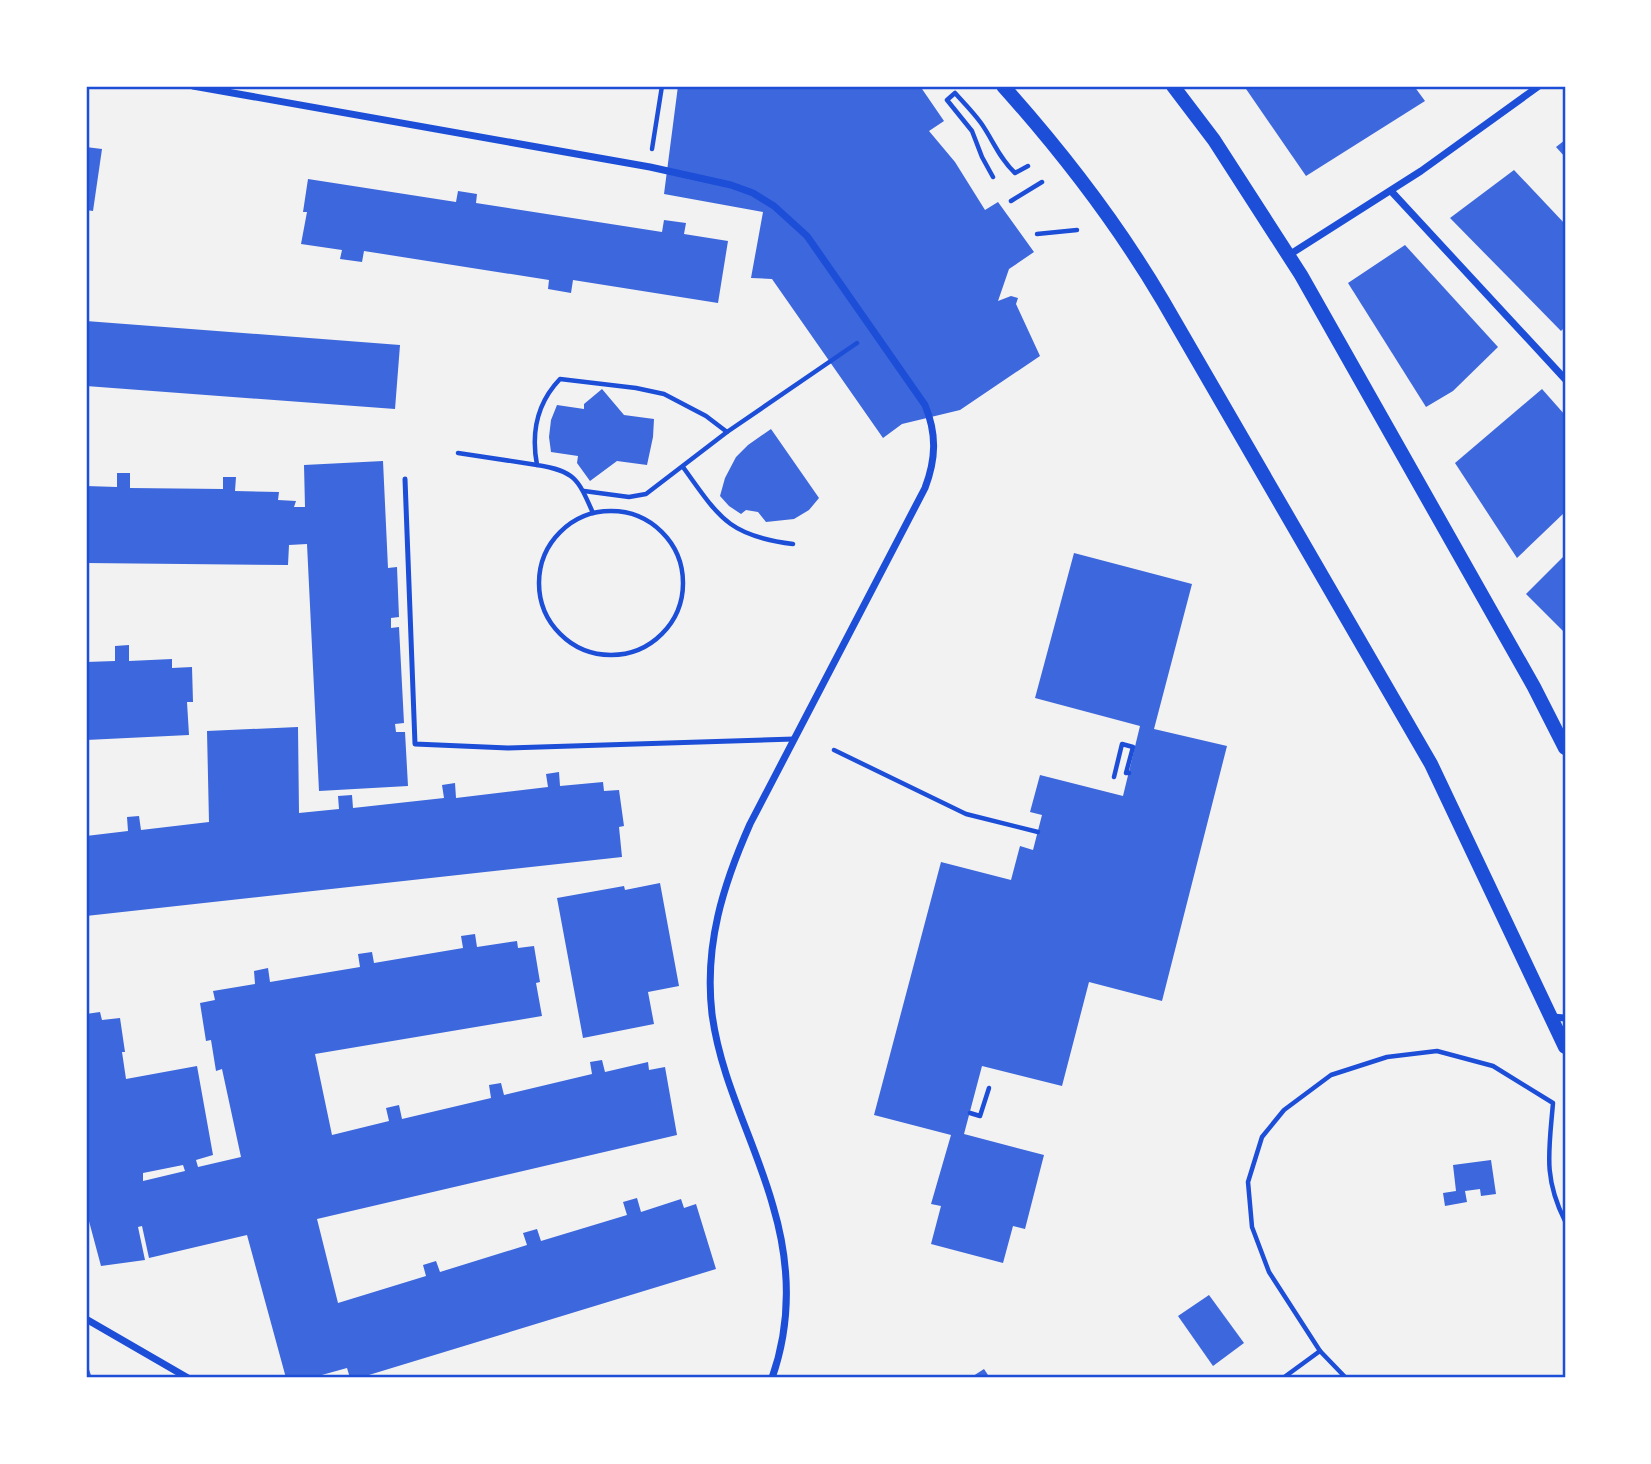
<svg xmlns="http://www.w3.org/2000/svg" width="1651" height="1464" viewBox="0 0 1651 1464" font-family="'Fira Sans Condensed',sans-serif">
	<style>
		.building { fill: #3d67dc; fill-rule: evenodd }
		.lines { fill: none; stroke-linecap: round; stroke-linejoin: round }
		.path { stroke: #1d4ed8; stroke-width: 4.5 }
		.service { stroke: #1d4ed8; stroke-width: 5 }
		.minor { stroke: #1d4ed8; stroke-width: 7 }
		.secondary { stroke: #1d4ed8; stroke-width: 14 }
		.neatline { fill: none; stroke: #1d4ed8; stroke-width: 2.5 }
	</style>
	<rect width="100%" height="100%" fill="#f2f2f2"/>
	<g class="building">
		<polygon points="678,86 920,86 944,121 929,131 955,162 985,210 998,202 1034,252 1009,269 998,301 1011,296 1018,298 1016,304 1040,356 960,410 902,424 883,438 772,279 751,278 763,212 664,194"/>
		<polygon points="1244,86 1414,86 1425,101 1306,176"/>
		<polygon points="1565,140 1565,157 1556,147"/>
		<polygon points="86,147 102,149 93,211 86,210"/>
		<polygon points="1514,170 1565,224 1565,327 1561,331 1450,218"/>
		<polygon points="308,179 456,202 458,191 477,194 476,203 662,232 664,220 686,223 684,234 728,241 718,303 573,280 571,293 548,289 549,280 364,251 362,262 340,259 342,250 301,244 307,212 303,212"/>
		<polygon points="1405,245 1498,347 1453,391 1426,407 1348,283"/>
		<polygon points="86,321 400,345 395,409 86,386"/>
		<polygon points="602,389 624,415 654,419 653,437 647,465 617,461 590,481 577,463 578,456 551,452 549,437 551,420 557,405 584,409 584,404"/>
		<polygon points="1542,389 1565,415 1565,512 1517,558 1455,463"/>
		<polygon points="771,429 819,498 809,510 794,519 766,522 758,512 746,510 741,514 729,506 720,496 725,478 736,457 748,445"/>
		<polygon points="383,461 388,568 397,567 399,617 391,618 391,628 399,627 404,723 395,724 396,732 405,732 408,786 319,791 307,544 289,545 288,565 86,563 86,486 117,487 117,473 130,473 130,488 223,489 223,477 236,477 235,491 279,492 278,500 296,501 294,507 305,507 304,465"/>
		<polygon points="1074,553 1192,584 1154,729 1227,746 1162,1001 1089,982 1062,1086 982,1066 964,1134 1044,1155 1025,1229 1013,1226 1003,1263 931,1244 941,1206 931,1204 951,1135 874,1115 941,862 1011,880 1020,846 1033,850 1042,815 1030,812 1040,775 1123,796 1140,726 1035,698"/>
		<polygon points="1565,555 1565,633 1526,594"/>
		<polygon points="129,645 129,661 172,659 172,668 192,667 193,702 187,702 189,735 86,740 86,662 115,661 115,646"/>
		<polygon points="298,727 299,813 339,809 338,796 352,795 353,808 444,798 442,785 455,783 456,798 548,787 546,774 559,772 560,786 603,782 604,791 619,790 624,826 619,827 622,857 86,916 86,836 128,831 127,817 139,816 141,830 209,822 207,731"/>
		<polygon points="660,883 679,986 648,992 654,1024 583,1038 557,898 624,886 625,890"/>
		<path d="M475 934 477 947 517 941 518 948 534 946 540 982 536 983 542 1016 315 1054 332 1135 389 1121 386 1108 399 1105 402 1119 491 1098 489 1085 501 1083 504 1095 592 1074 590 1062 602 1060 605 1072 648 1062 649 1070 665 1067 677 1135 317 1219 338 1303 426 1276 423 1265 436 1261 440 1272 527 1245 523 1233 537 1229 541 1241 627 1215 623 1202 637 1198 641 1212 681 1199 684 1208 696 1204 716 1269 359 1378H350L347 1368 311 1378H286L247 1235 149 1258 142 1226 138 1227 145 1260 101 1266 86 1210V1014L100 1012 102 1020 120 1018 125 1052H122L126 1079 197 1066 213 1155 196 1160 198 1167 241 1157 222 1069 216 1071 211 1040 206 1041 200 1003 215 1000 213 991 255 984 254 971 268 968 270 982 360 967 358 954 372 952 374 963 463 948 461 936ZM183 1165 185 1171 143 1181V1173Z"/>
		<polygon points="1491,1160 1496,1194 1481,1196 1480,1189 1465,1191 1467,1202 1445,1206 1443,1193 1456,1191 1453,1165"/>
		<polygon points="1209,1295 1244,1343 1213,1366 1178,1316"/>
		<polygon points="86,1361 92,1378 86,1378"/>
		<polygon points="984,1369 990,1378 970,1378"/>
	</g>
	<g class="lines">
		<g class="path">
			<polyline points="652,149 662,86"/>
			<path d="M993 177 982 157 972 131 947 100 955 93C964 103 973 112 981 123 993 140 999 158 1015 173L1028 166"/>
			<polyline points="1011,201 1042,182"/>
			<polyline points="1037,234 1077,230"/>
			<polyline points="458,453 537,465"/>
			<path d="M683 467C719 517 728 536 793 544"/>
			<polyline points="584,491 629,497 646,494 727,432"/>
			<circle cx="611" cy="583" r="72"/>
			<path d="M593 513C578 479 575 471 537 465 531 433 537 403 560 379L636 388 664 394 706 416 727 432 857 343"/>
			<polyline points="834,750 966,814 1038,832"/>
			<polyline points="1114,777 1122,744 1133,747 1126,773 1129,773"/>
			<polyline points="970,1113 980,1116 989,1088"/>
			<polyline points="1320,1351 1346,1378"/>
			<path d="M1283 1378 1320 1351 1269 1272 1252 1227 1248 1182 1262 1137 1284 1110 1331 1075 1387 1057 1437 1051 1493 1066 1553 1103C1549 1151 1543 1177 1565 1221"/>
		</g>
		<polyline class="service" points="405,479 415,744 508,748 794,739"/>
		<g class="minor">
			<path d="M193 86 650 167 731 185 753 193 774 206 807 236 925 405C937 434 936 459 925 488L750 824C723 885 704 945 712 1014 721 1082 755 1141 773 1206 790 1263 792 1321 772 1378"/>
			<polyline points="1391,191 1565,379"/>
			<polyline points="1289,255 1421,171 1539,86"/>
			<polyline points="1552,1017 1565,1018"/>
			<polyline points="86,1319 188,1378"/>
		</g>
		<g class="secondary">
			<path d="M1003 86C1063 153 1117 223 1163 301L1431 764 1565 1047"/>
			<polyline points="1173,86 1214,140 1301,275 1534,687 1565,748"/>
		</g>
	</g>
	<rect width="1651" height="1464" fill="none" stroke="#ffffff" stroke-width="175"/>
	<rect x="88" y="88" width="1476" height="1288" class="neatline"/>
</svg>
